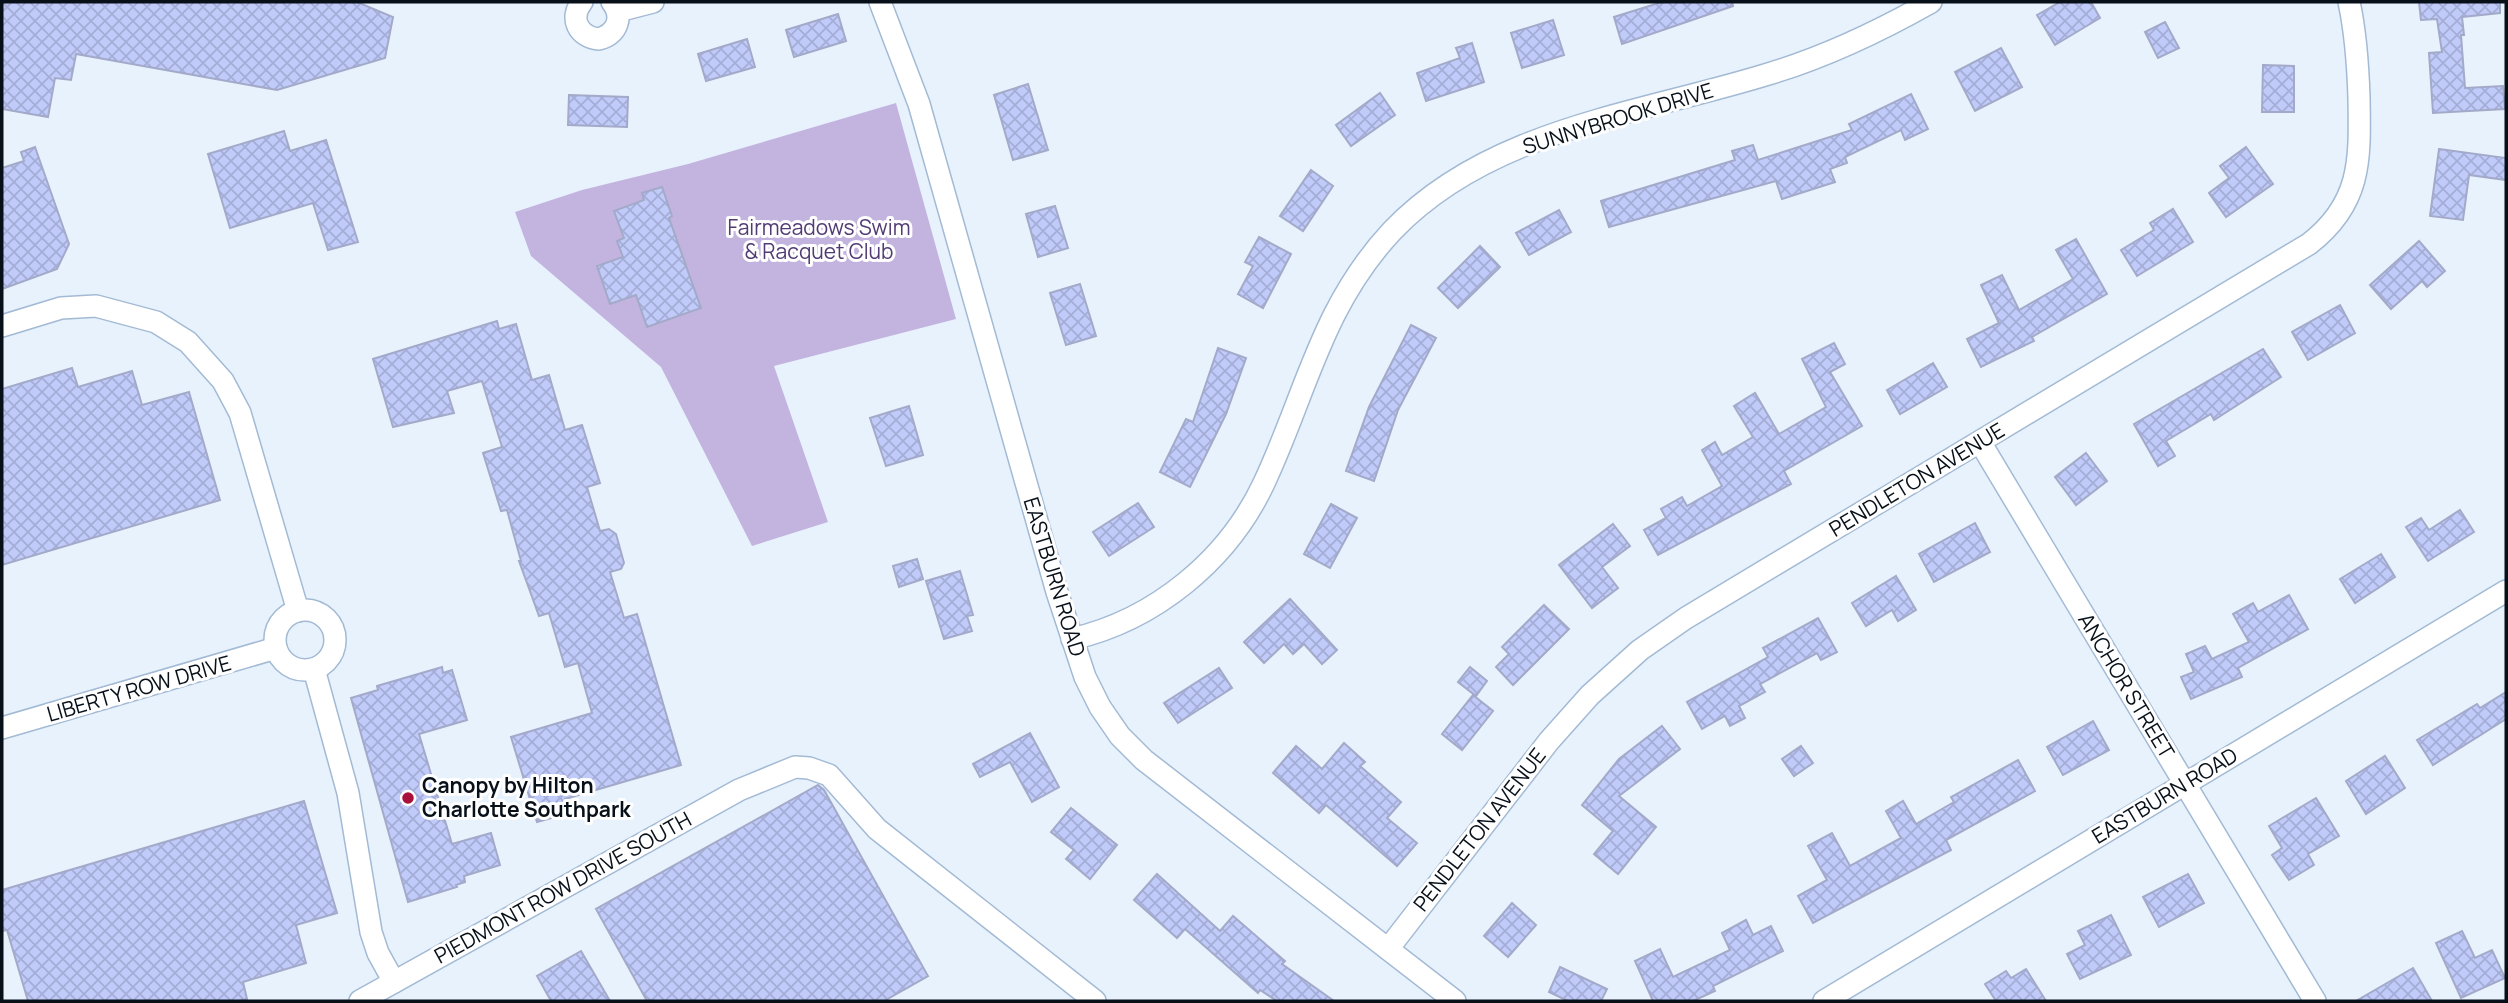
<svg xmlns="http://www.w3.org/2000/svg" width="2508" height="1003" viewBox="0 0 2508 1003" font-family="Manrope,sans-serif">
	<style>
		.green { fill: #c3b4df }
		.building { fill: url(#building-cross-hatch); stroke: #a3aac9; stroke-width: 2 }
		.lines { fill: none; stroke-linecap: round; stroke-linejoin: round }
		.minor-casing { stroke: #a3bad4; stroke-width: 24 }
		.minor { stroke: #fff; stroke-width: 21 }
		.poi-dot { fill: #a8113b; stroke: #fefefe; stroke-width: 2.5 }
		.labels { text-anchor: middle; stroke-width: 6; stroke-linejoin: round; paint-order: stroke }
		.street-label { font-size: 21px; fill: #070f18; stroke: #fefefe }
		.park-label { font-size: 21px; fill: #513b74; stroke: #fefefe }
		.poi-label { font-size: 21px; font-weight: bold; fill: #070f18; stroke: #fefefe; text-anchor: start }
	</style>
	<defs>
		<pattern id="building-cross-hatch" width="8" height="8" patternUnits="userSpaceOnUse" patternTransform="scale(1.75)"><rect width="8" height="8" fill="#c1cbfa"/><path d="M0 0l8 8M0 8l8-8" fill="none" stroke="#a4add6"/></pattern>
	</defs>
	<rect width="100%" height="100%" fill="#e8f2fd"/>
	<polygon class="green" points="896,103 956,319 774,366 828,522 752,546 661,367 531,256 515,212 582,190 688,164"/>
	<g class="building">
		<polygon points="2,2 357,2 393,17 385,58 277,90 76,54 71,80 55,78 48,117 2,109"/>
		<polygon points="1662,2 1732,2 1733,6 1622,44 1614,17"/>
		<polygon points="2060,2 2091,2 2100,18 2055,45 2037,15"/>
		<polygon points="2419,2 2500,2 2500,13 2462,17 2464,35 2461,35 2465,88 2503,86 2505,109 2433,113 2429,53 2442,52 2437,19 2421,20"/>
		<polygon points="838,14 846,41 794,57 786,30"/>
		<polygon points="1553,20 1564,55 1522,68 1511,33"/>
		<polygon points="2165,22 2179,48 2158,58 2145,32"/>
		<polygon points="747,39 755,67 706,81 698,54"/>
		<polygon points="1472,43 1484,82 1426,101 1417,73 1460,58 1456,48"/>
		<polygon points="2001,48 2022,87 1975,111 1955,72"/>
		<polygon points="2263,65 2294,66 2294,112 2262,112"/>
		<polygon points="1028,84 1048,150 1013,160 994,95"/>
		<polygon points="1380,93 1395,115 1351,146 1336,125"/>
		<polygon points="1911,94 1928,129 1905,140 1901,130 1845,157 1847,163 1830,169 1835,182 1782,199 1776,181 1609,227 1601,201 1735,160 1732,151 1753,145 1758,160 1852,130 1849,124"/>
		<polygon points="569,95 628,97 627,127 568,125"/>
		<polygon points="284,131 290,151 326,140 358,242 328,250 313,203 230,228 208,154"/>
		<polygon points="35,147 69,244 57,269 2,289 2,168 24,161 21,152"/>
		<polygon points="2246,147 2273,184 2226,217 2209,193 2229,178 2220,166"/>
		<polygon points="2439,149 2506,158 2506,180 2469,175 2463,220 2430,216"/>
		<polygon points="1311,170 1333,186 1303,231 1280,216"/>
		<polygon points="662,187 672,216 669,218 701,308 647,327 636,295 610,304 597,266 623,257 617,241 624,238 614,211 644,200 642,193"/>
		<polygon points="1055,206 1068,248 1038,257 1026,214"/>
		<polygon points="2173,209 2193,242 2137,276 2121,250 2154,230 2150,223"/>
		<polygon points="1559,210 1571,232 1529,255 1516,233"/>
		<polygon points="1259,237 1291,254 1263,308 1238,294 1253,266 1245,262"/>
		<polygon points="2076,239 2107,294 2032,337 2034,341 1981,367 1967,339 1999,323 1981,285 2002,275 2019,310 2073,279 2056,250"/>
		<polygon points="2419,241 2445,271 2427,287 2422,281 2391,309 2370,285"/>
		<polygon points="1480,246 1500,267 1458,308 1438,288"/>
		<polygon points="1080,284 1096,336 1066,345 1050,293"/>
		<polygon points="2340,305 2355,333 2308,360 2292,332"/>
		<polygon points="497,321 499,329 516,324 532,380 549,375 565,430 582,425 600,483 587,487 600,531 609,529 616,534 624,563 621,569 610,572 624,618 637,614 681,765 565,799 569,813 537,822 511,737 592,713 578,663 565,667 549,613 539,616 519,561 521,561 507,510 501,511 483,453 502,447 482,381 447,391 454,413 393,427 373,359"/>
		<polygon points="1411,325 1436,338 1398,410 1374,481 1346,471 1369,407"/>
		<polygon points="1834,343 1845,364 1830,372 1862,426 1784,471 1791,484 1658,555 1644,530 1666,518 1661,509 1682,497 1687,506 1722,486 1702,450 1715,442 1722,455 1753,437 1734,406 1755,393 1779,434 1826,407 1802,359"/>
		<polygon points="1218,348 1246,358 1226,414 1190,487 1160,472 1186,419 1193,422"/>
		<polygon points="2263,349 2281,377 2214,420 2211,414 2166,441 2175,456 2158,466 2134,424"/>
		<polygon points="1933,363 1947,387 1900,414 1887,390"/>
		<polygon points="72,368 78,387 132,371 142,405 189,392 220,500 2,565 2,389"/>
		<polygon points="909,406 923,455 886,466 870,418"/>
		<polygon points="2086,453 2107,481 2076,505 2055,477"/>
		<polygon points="1138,503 1154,527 1109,556 1093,532"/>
		<polygon points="1331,504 1357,518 1330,568 1304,554"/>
		<polygon points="2460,510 2474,532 2428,561 2406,527 2421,518 2429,530"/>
		<polygon points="1975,523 1990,552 1934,582 1919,554"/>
		<polygon points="1613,524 1630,546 1602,567 1618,588 1592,608 1559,565"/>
		<polygon points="2381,554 2395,577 2355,603 2340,579"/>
		<polygon points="917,559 923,579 899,587 893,566"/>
		<polygon points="960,571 973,615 967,616 972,631 944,639 926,581"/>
		<polygon points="1896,576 1916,610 1898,621 1892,610 1866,626 1852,603"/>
		<polygon points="2289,595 2308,629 2238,668 2242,677 2191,699 2181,677 2194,672 2186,654 2205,646 2212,659 2249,642 2233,614 2253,603 2258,612"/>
		<polygon points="1290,599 1337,650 1322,664 1304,644 1293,654 1284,644 1264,663 1244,642"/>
		<polygon points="1544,605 1569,629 1513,685 1496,667 1509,654 1502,647"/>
		<polygon points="1818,618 1837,652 1821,660 1817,653 1760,684 1765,692 1739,706 1745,718 1730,726 1725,716 1702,729 1687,702 1768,657 1763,648"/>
		<polygon points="442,667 443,673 452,670 467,720 419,734 452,844 491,833 500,865 464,876 465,882 456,885 457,887 408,902 351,698 378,690 377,686"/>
		<polygon points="1470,667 1487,681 1476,696 1458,682"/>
		<polygon points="1219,668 1232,688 1178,723 1164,703"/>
		<polygon points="2506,692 2506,719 2433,765 2417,740 2477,704 2480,708"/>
		<polygon points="1473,695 1493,711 1462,750 1442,734"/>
		<polygon points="2093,721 2109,750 2063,775 2047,747"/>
		<polygon points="1662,726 1680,749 1619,796 1656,827 1618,874 1594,854 1613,831 1582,805 1619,759"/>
		<polygon points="1030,733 1059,787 1032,802 1010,762 980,777 973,764"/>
		<polygon points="1344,743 1365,762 1360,766 1401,802 1387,818 1417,843 1397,866 1326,805 1319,813 1273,773 1296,746 1322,769"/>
		<polygon points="1801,746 1813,763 1794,776 1782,759"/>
		<polygon points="2385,756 2405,788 2366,814 2346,781"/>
		<polygon points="2018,760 2035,791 1946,840 1951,850 1813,923 1798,896 1827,880 1808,846 1832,833 1850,866 1901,838 1886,811 1903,801 1916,824 1954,802 1951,797"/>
		<polygon points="818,785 824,790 928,976 884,1001 647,1001 596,909"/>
		<polygon points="2316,798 2339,836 2308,854 2314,865 2289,880 2272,855 2282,848 2269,826"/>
		<polygon points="304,801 337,913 296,925 306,963 243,982 247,999 238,1001 28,1001 7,930 2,931 2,890"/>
		<polygon points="1071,808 1117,845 1090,879 1066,859 1074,850 1051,832"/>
		<polygon points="1157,874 1220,931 1233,916 1285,961 1282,964 1334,1001 1277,1001 1260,990 1258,993 1185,929 1177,938 1134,900"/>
		<polygon points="2188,874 2204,903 2159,927 2143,897"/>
		<polygon points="1512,903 1536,925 1508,957 1484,936"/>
		<polygon points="2111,915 2131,955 2080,979 2067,954 2085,945 2078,931"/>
		<polygon points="1746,920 1753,935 1771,926 1783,951 1713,986 1715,991 1693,1001 1653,1001 1635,961 1660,949 1673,977 1730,950 1722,933"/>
		<polygon points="2462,931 2475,958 2492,950 2505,978 2461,998 2436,943"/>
		<polygon points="581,951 610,1001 551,1001 537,976"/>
		<polygon points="1560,967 1607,989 1601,1001 1568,1001 1549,992"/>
		<polygon points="2413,968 2432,1001 2356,1001"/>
		<polygon points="2026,969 2046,1001 1996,1001 1985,984 2006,971 2011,978"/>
	</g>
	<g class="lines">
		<g class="minor-casing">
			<g id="minor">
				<path d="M582 2C569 18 578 37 599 39 617 34 624 17 612 2"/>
				<polyline points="880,2 919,104 1057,592 1085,677 1100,707 1120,736 1144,760 1455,1001"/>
				<polyline points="618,11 653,2"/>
				<polyline points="2,326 61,308 96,306 156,322 188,342 223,381 240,413 298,611"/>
				<polyline points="1980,442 2315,1001"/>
				<circle cx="305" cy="640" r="30"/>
				<path d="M1072 639C1155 620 1228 560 1264 483 1306 394 1321 307 1392 231 1488 130 1638 114 1765 75 1823 58 1878 32 1931 2"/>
				<polyline points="314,669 348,793 371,932 378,953 394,982"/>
				<polyline points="2,728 276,648"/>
				<path d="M1388 949 1549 741 1590 695 1640 650 1686 618 2309 244C2362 203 2360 159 2359 98 2358 66 2356 34 2349 2"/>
				<polyline points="360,1001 739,790 795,767 809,768 829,775 877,829 1095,1001"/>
				<polyline points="1824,1001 2506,591"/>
			</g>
		</g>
		<use href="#minor" class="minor"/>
	</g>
	<circle class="poi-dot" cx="408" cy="798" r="7"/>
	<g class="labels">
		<g class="street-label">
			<text transform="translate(1618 119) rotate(-17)" y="7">SUNNYBROOK DRIVE</text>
			<text transform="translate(1917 480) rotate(-31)" y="7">PENDLETON AVENUE</text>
			<text transform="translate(1054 577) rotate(73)" y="7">EASTBURN ROAD</text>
			<text transform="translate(2126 686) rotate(59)" y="7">ANCHOR STREET</text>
			<text transform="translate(139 689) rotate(-16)" y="7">LIBERTY ROW DRIVE</text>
			<text transform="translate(2165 796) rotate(-31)" y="7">EASTBURN ROAD</text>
			<text transform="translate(1480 830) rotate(-52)" y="7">PENDLETON AVENUE</text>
			<text transform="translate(563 888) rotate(-29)" y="7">PIEDMONT ROW DRIVE SOUTH</text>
		</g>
		<g class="park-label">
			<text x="819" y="235">Fairmeadows Swim<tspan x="819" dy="24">&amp; Racquet Club</tspan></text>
		</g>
		<g class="poi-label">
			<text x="422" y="793">Canopy by Hilton<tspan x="422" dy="24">Charlotte Southpark</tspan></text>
		</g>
	</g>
	<rect width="2508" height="1003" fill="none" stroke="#070f18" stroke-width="7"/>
</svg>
